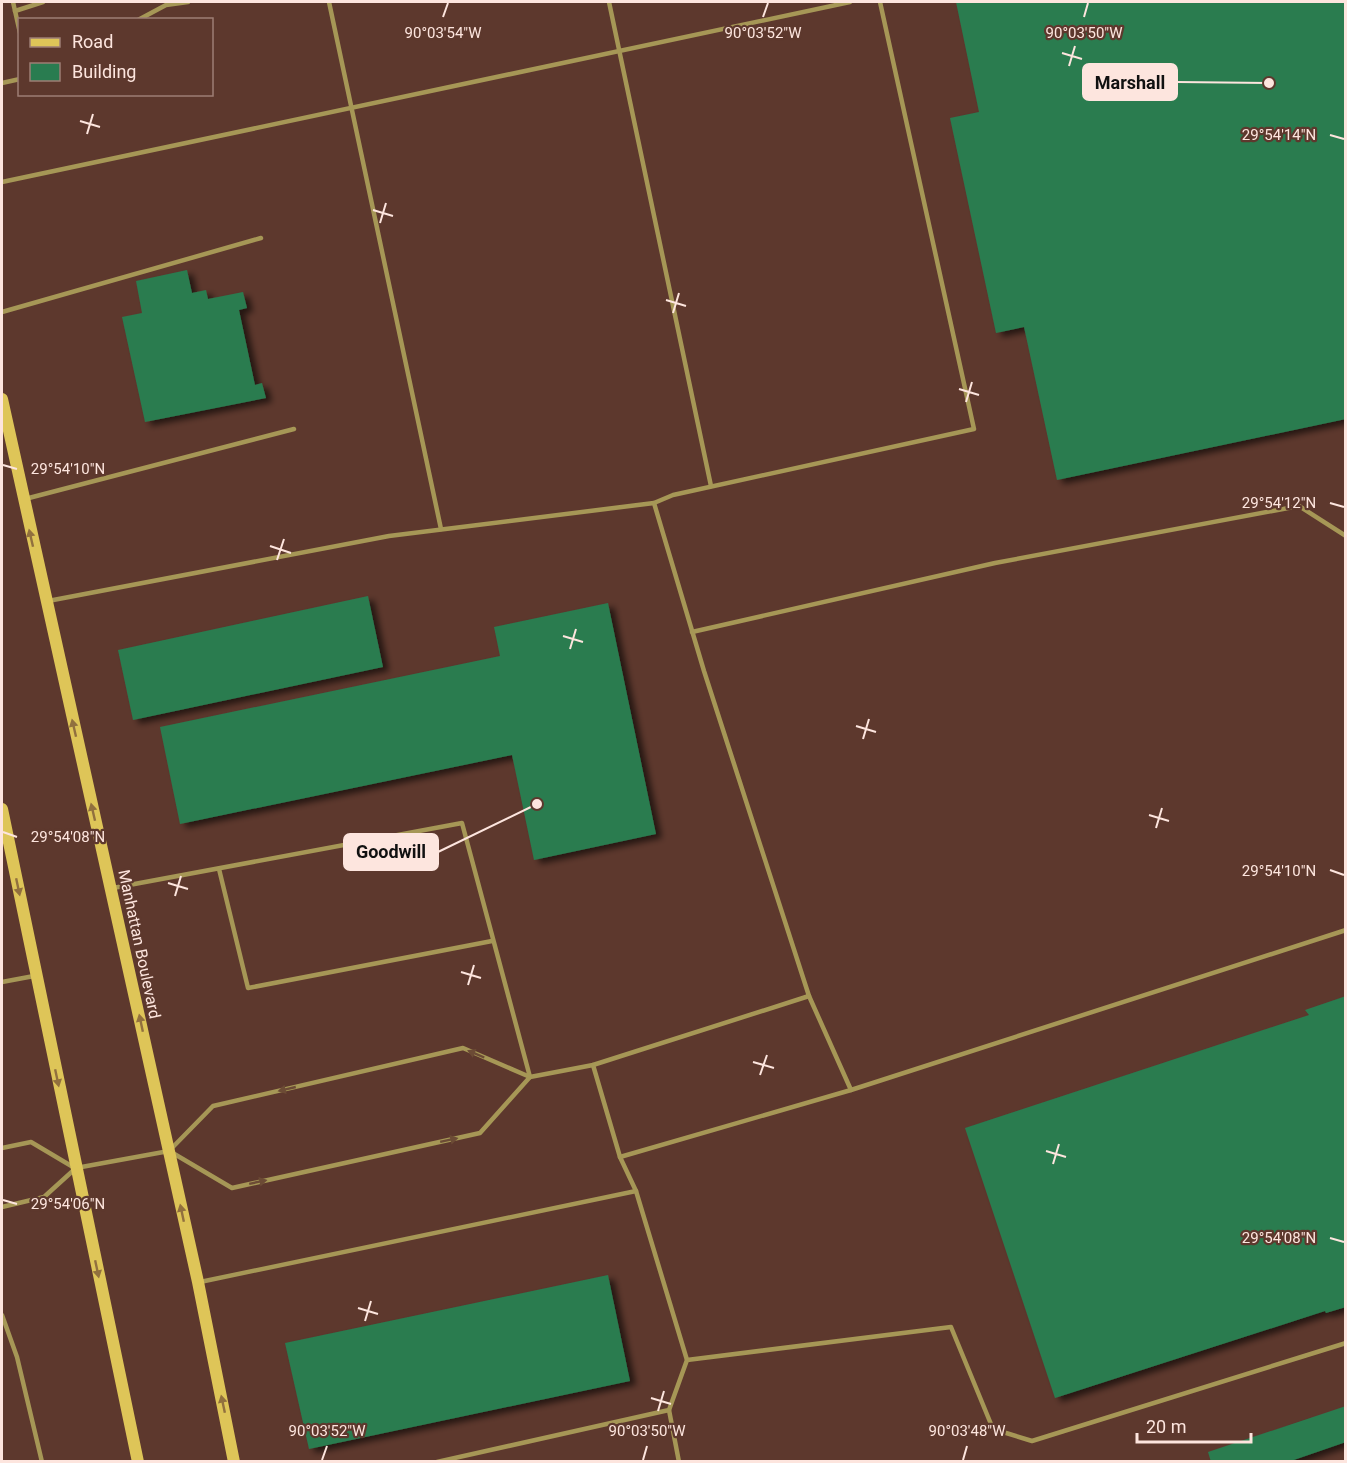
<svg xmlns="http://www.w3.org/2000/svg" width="1347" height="1463" viewBox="0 0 1347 1463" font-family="Roboto,sans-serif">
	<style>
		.building { fill: #297c50; filter: url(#shadow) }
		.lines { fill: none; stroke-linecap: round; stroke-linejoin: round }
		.lane { stroke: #a69756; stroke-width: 4.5 }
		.secondary { stroke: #dec558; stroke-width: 12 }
		.oneway { fill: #91703e }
		.oneway2 { fill: #6c4b35 }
		.ticks { fill: none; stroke: #fde5de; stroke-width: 2 }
		.labels { text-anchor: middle; stroke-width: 4.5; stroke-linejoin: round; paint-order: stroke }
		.street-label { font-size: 16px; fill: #fde5de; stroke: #5d382d }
		.ticks-label { font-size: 15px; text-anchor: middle; fill: #fde5de; stroke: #5d382d; stroke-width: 4.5; stroke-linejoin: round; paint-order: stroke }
		.leader { fill: none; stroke: #fde5de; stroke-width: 2 }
		.callout-dot { fill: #fde5de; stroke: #5d382d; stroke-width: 2 }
		.callout { fill: #fde5de; stroke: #fde5de; stroke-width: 2 }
		.callout-label { font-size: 18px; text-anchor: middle; font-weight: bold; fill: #111 }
	</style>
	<defs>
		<filter id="shadow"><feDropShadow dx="6" dy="4" stdDeviation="3" flood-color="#0009"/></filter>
	</defs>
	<rect width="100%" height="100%" fill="#5d382d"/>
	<g class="building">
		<polygon points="956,2 1346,2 1346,419 1057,480 1024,327 996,333 950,118 979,112"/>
		<polygon points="187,270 192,293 206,290 208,299 243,292 247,308 239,310 255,385 262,383 266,398 145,422 122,317 142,313 136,281"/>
		<polygon points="368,596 383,667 133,720 118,650"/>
		<polygon points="608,603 656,834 534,860 512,755 180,824 160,727 500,656 494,627"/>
		<polygon points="1346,996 1346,1307 1326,1313 1325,1311 1055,1398 965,1128 1309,1015 1305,1010"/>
		<polygon points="608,1275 630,1381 309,1449 285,1343"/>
		<polygon points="1346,1406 1346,1442 1288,1462 1211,1462 1208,1452"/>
	</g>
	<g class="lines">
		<g class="lane">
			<polyline points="13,2 20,33"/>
			<polyline points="329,2 441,529"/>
			<polyline points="609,2 711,486"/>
			<polyline points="15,11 43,2"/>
			<polyline points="138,20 166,5 188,2"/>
			<polyline points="2,83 20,79"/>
			<polyline points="2,182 850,2"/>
			<polyline points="2,312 261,238"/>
			<polyline points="25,499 294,429"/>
			<polyline points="654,503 673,495 974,429 880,2"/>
			<polyline points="692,632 995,563 1299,506 1346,536"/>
			<polyline points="219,869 248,988 492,941"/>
			<polyline points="113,888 462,823 530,1077"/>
			<polyline points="2,982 34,976"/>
			<polyline points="809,996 851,1090"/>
			<polyline points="2,1148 31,1142 73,1167"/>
			<polyline points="171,1152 232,1188 480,1133 530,1077"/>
			<polyline points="620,1157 851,1090 1346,930"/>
			<polyline points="2,1207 44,1197 76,1168 169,1151 213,1106 463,1048 530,1077 593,1065 809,996 704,671 654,503 389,536 48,601"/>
			<polyline points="200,1282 636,1191"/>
			<polyline points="2,1315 17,1357 42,1462"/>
			<polyline points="687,1360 951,1327 993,1429 1032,1441 1346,1343"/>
			<polyline points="669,1410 679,1462"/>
			<polyline points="437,1462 669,1410 687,1360 636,1191 620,1157 593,1065"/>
			<polyline points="1345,1462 1346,1461"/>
		</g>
		<g class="secondary">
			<polyline points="2,399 198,1282 234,1462"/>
			<polyline points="2,809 138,1462"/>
		</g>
	</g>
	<defs><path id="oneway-solid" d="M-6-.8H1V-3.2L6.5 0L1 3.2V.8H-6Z" transform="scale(1.5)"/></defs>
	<g class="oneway">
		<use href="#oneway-solid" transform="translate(31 538) rotate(-103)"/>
		<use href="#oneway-solid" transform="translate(74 728) rotate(-103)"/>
		<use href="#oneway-solid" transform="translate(93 812) rotate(-103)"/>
		<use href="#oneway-solid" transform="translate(18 887) rotate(78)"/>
		<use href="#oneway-solid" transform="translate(141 1023) rotate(-102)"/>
		<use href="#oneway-solid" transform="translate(57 1078) rotate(78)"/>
		<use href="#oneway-solid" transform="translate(182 1213) rotate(-102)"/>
		<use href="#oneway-solid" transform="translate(97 1269) rotate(78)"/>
		<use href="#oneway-solid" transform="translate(223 1404) rotate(-102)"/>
	</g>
	<g class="oneway2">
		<use href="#oneway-solid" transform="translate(476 1054) rotate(-157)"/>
		<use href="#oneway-solid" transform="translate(287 1089) rotate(167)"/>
		<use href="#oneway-solid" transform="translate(449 1140) rotate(-12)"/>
		<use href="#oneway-solid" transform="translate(258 1182) rotate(-12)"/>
	</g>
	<path class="ticks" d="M443 17 448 3M763 17 768 3M1084 17 1088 3M1062 53 1082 59M1069 66 1075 46M80 121 100 127M87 134 93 114M1330 135 1344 139M373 210 393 216M380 223 386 203M666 300 686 306M673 313 679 293M959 389 979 395M966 402 972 382M3 465 17 469M1330 503 1344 507M270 546 291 553M277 560 284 539M563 636 583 642M570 649 576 629M856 726 876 732M863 739 869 719M1149 815 1169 821M1156 828 1162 808M3 832 17 837M1330 870 1344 875M168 883 188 889M175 896 181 876M461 972 481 978M468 985 474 965M753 1062 774 1068M760 1075 767 1055M1046 1151 1066 1157M1053 1164 1059 1144M3 1200 17 1204M1330 1238 1344 1242M358 1308 378 1314M365 1321 371 1301M651 1398 671 1404M658 1411 664 1391M322 1460 327 1446M643 1460 647 1446M963 1460 967 1446"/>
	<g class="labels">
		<g class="street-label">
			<text transform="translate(140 944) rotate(78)" y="6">Manhattan Boulevard</text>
		</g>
	</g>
	<g class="ticks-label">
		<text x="443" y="38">90°03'54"W</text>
		<text x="763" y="38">90°03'52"W</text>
		<text x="1084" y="38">90°03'50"W</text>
		<text x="1279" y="140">29°54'14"N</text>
		<text x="68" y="474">29°54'10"N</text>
		<text x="1279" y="508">29°54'12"N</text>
		<text x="68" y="842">29°54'08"N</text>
		<text x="1279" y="876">29°54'10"N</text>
		<text x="68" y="1209">29°54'06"N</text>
		<text x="1279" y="1243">29°54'08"N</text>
		<text x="327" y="1436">90°03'52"W</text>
		<text x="647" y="1436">90°03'50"W</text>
		<text x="967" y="1436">90°03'48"W</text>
	</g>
	<path class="leader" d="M1269 83L1177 82M537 804L438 852"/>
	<g class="callout-dot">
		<circle cx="1269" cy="83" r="6"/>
		<circle cx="537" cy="804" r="6"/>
	</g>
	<g class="callout">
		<rect x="1083" y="64" width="94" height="36" rx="6"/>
		<rect x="344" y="834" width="94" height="36" rx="6"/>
	</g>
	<g class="callout-label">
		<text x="1130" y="89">Marshall</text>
		<text x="391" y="858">Goodwill</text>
	</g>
	<rect width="1347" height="1463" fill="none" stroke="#fde5de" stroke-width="6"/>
	<rect x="18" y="18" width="195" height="78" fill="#5d382d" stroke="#9d7d74" stroke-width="1.5"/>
	<rect x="30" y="38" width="30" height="9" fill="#dec558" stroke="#9d7d74" stroke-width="1.5"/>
	<text x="72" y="48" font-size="18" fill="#fde5de">Road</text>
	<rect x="30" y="63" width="30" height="18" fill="#297c50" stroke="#9d7d74" stroke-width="1.5"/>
	<text x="72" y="78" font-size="18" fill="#fde5de">Building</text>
	<path d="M1137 1433v9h114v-9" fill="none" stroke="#fde5de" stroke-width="3"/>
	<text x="1146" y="1433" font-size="18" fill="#fde5de" stroke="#5d382d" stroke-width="4.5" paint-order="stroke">20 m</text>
</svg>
